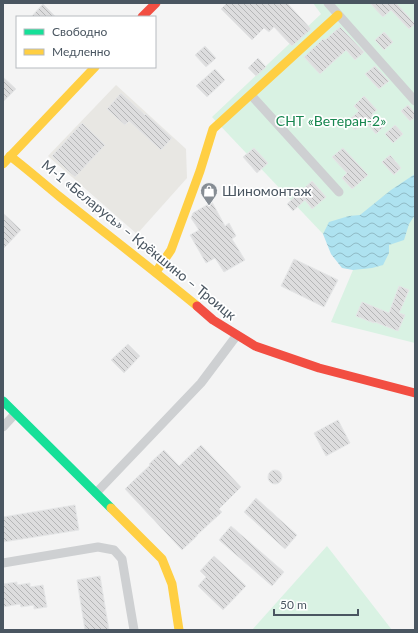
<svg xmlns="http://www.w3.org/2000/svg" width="418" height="633" viewBox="0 0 418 633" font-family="Lato,sans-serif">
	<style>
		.commercial { fill: #e8e7e3 }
		.garden { fill: #d9f2e3 }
		.water { fill: url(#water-waves) }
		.building { fill: url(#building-back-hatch); stroke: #e5e6e7 }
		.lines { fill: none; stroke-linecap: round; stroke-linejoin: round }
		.street { stroke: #ced0d2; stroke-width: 9 }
		.fast { stroke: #16e098; stroke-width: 9 }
		.slow { stroke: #ffcf43; stroke-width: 9 }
		.jam { stroke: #f24e42; stroke-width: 9 }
		.labels { text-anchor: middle; stroke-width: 3.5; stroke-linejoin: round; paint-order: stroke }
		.park-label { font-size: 14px; fill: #17864f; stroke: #fff }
		.poi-label { font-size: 14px; fill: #4a5661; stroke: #fff; text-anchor: start }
		.street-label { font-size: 14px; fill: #4a5661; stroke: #fff }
	</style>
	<defs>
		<pattern id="water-waves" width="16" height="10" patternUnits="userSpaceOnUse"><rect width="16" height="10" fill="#aee2f0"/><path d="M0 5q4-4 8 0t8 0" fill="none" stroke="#90bac6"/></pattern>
		<pattern id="building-back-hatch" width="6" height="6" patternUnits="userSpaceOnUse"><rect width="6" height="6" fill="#ddddde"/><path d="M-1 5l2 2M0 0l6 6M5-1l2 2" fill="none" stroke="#b5b6b7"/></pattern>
	</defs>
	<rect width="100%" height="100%" fill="#f4f4f4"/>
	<polygon class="commercial" points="116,85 186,149 187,178 137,234 48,156"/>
	<g class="garden">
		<polygon points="313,3 415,3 415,343 331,322 353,270 323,234 212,117 321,14"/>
		<polygon points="327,546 392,630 252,630"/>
	</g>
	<polygon class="water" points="415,174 415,215 409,224 404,240 389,245 389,253 383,265 372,268 353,270 342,268 331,254 323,234 329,222 349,216 360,215 391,190"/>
	<g class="building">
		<polygon points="227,3 287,3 311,29 292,46 274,27 269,32 264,28 252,40 221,9"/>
		<polygon points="370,3 398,3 397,4 415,24 409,29 391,10 383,17"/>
		<polygon points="43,4 56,17 31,17"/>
		<polygon points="340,27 364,52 355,60 346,50 320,74 304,57 323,39 325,40"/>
		<polygon points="384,32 393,42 384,50 375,40"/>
		<polygon points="205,46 216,58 206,67 195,55"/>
		<polygon points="258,58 266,67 256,76 248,68"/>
		<polygon points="375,66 389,81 379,89 365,74"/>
		<polygon points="215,69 225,80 207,97 196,86"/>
		<polygon points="3,77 16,89 3,102"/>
		<polygon points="121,93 145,115 146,114 172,138 161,150 129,121 125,125 107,109"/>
		<polygon points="364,96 377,110 372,114 384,126 376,134 365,121 355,130 347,122 359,111 354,106"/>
		<polygon points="408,105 415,113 415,117 410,121 401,111"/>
		<polygon points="82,123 105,145 75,177 52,156"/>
		<polygon points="395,125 403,134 393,143 385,134"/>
		<polygon points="254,148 268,163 257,173 243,157"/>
		<polygon points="343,148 368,175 352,189 342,178 347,173 332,157"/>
		<polygon points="390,155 401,168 394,175 382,162"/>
		<polygon points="312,181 326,197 312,209 305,200 293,211 287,204"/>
		<polygon points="212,202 225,226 229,223 236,236 232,239 245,260 224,272 215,258 206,263 190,235 199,230 191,218 193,213"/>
		<polygon points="3,213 21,230 3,249"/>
		<polygon points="294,259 338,280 324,307 281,286"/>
		<polygon points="399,286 409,290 399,313 405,315 398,331 375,322 374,323 356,316 362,302 389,313"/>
		<polygon points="128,344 140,356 124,373 111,360"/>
		<polygon points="338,420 350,443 326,456 314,433"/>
		<polygon points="201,445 241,487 219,509 222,512 197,535 197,536 182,550 125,489 150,465 149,464 164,450 179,466"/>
		<circle cx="275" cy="477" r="7"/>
		<polygon points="256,498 297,535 285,549 244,512"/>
		<polygon points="75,505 79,530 3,542 3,517"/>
		<polygon points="231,526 284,572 272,586 219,540"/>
		<polygon points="214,556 246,586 223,610 198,586 206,577 200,571"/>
		<polygon points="100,576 109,630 85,630 77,580"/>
		<polygon points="17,582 17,585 30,583 30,587 43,585 47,607 34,609 34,605 21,607 20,604 3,607 3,584"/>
	</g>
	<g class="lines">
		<g class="street">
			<polyline points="328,3 415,101"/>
			<polyline points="251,95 339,192"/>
			<polyline points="3,427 15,414"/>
			<polyline points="96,493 201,383 237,335"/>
			<polyline points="3,563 98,547 114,550 122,559 134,630"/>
		</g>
		<polyline class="fast" points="3,401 111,508"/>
		<g class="slow">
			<path d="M10 156C27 169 43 183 60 197 105 233 152 269 197 306"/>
			<polyline points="3,164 95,67"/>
			<polyline points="156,272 171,250 200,171 213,129 338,15"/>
			<polyline points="111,508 162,559 172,584 179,630"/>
		</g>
		<g class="jam">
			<polyline points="142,17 156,3"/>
			<polyline points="197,306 213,320 255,346 319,368 415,393"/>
		</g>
	</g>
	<defs>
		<g id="shop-pin" transform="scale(0.9)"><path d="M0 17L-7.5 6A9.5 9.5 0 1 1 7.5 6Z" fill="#868d94" stroke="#fff"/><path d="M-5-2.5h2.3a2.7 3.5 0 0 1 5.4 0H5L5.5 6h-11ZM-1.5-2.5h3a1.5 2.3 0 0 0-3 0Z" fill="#fff"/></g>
	</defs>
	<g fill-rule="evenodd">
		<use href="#shop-pin" x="209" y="191"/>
	</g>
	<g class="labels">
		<g class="park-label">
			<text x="331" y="126">СНТ «Ветеран-2»</text>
		</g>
		<g class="poi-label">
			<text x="222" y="196">Шиномонтаж</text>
		</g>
		<g class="street-label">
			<text transform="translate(139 240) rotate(39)" y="5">М-1 «Беларусь» – Крёкшино – Троицк</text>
		</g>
	</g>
	<rect width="418" height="633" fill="none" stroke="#4a5661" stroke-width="8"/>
	<rect x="16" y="16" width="140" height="52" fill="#ffffff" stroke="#b7bbc0"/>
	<rect x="24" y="29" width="20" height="6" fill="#16e098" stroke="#b7bbc0"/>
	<text x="52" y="36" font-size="12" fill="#4a5661">Свободно</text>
	<rect x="24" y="49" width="20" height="6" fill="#ffcf43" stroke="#b7bbc0"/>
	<text x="52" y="56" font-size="12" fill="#4a5661">Медленно</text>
	<path d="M274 609v6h84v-6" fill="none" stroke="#4a5661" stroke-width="2"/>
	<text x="280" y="609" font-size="12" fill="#4a5661" stroke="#ffffff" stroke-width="3" paint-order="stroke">50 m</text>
</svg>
